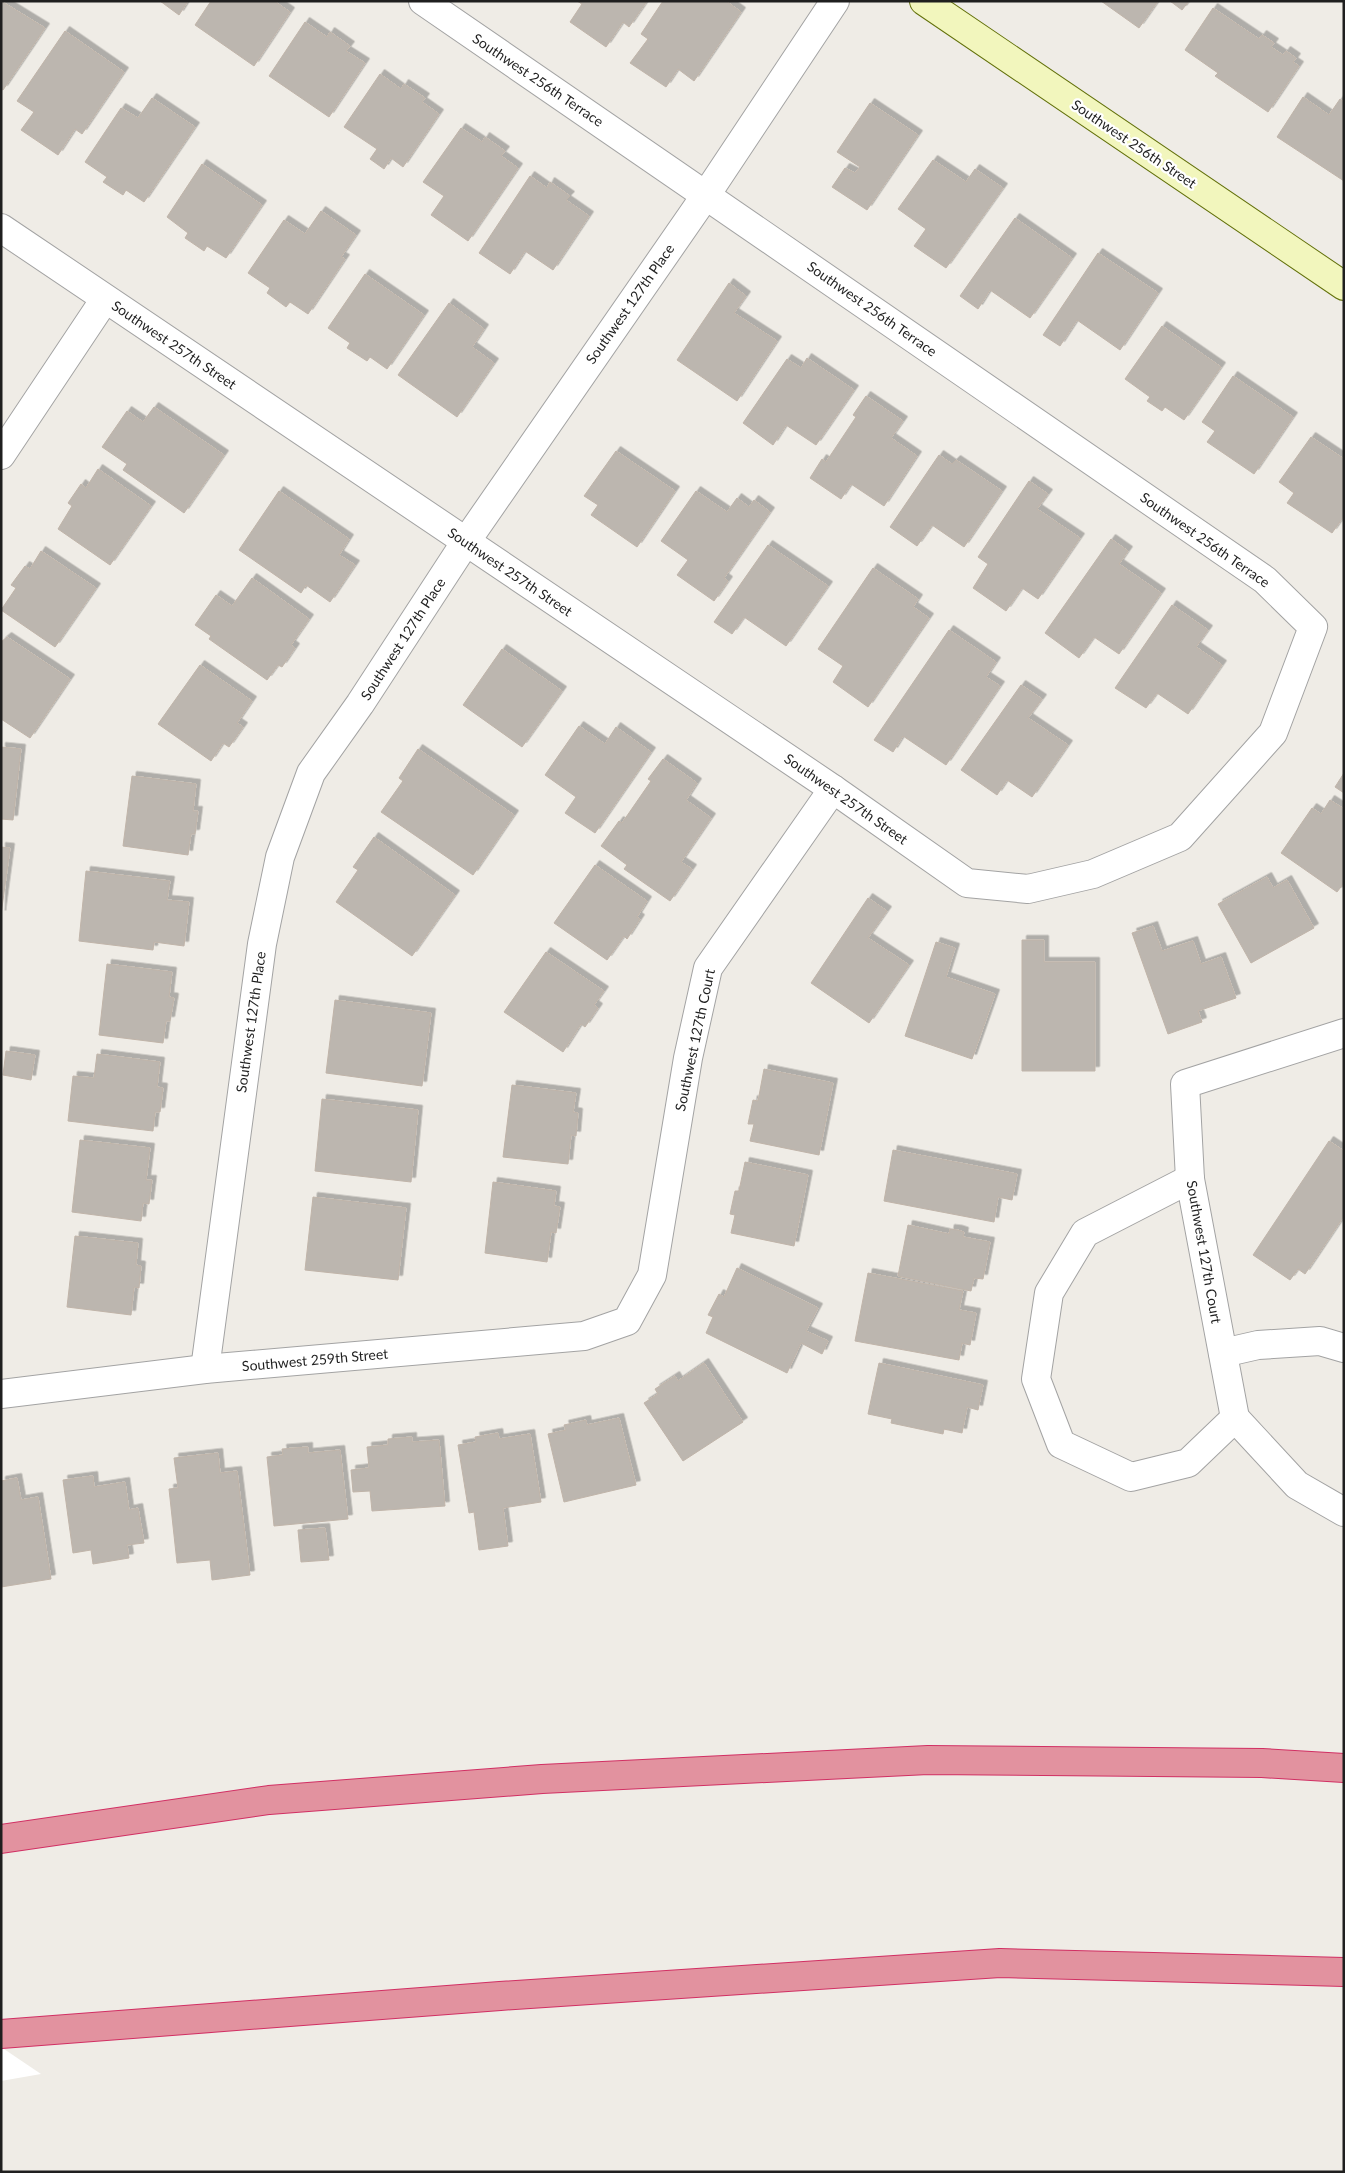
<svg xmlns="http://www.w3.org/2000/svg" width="1345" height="2173" viewBox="0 0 1345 2173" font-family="Lato,sans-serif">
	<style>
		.pier { fill: #fff }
		.building { fill: #bcb6af; stroke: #c0b4a9; filter: url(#shadow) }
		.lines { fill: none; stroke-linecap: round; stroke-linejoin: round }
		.street-casing { stroke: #a3a3a3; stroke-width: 30 }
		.secondary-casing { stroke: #63710b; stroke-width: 30 }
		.highway-casing { stroke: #d12f63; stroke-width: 30 }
		.street { stroke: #fff; stroke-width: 28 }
		.secondary { stroke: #f2f6bd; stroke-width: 28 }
		.highway { stroke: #e2929f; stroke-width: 28 }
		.labels { text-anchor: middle; stroke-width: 4.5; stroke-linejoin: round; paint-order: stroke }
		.street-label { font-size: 14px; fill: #1f1f1f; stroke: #fff }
	</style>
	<defs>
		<filter id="shadow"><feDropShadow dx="4.5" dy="-4.5" stdDeviation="0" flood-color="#0004"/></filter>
	</defs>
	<rect width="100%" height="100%" fill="#efece6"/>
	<polygon class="pier" points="1,2047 41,2074 1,2081"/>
	<g class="building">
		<polygon points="1,1 45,28 3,90 1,89"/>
		<polygon points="160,1 188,1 179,15"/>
		<polygon points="211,1 274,1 290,12 254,66 195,25"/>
		<polygon points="577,1 647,1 629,27 623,22 606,47 570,22 582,4"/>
		<polygon points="663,1 726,1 741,12 694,81 678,69 666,87 630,63 648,39 641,34"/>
		<polygon points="1101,1 1158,1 1139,28"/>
		<polygon points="1170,1 1189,1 1182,10"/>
		<polygon points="1213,8 1259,39 1262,35 1274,43 1271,47 1283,55 1286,51 1296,58 1293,62 1299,66 1268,112 1215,76 1218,73 1185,50"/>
		<polygon points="305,22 327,37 330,32 350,46 346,51 365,63 329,117 269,76"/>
		<polygon points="65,31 124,72 82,134 75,129 58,155 21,130 34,112 17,101"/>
		<polygon points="380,74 401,89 404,84 425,98 422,102 439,114 403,167 391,158 384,169 370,159 377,149 344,127"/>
		<polygon points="1303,97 1329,115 1340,99 1344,102 1344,181 1277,137"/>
		<polygon points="152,98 195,127 144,202 126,190 123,195 103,182 107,177 85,162 121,108 138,118"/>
		<polygon points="870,103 918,135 867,210 832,187 845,168 855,173 860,167 837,152"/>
		<polygon points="461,128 482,142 485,137 505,151 501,156 518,168 468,241 431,215 444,196 423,182"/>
		<polygon points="933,160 966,182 975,169 1003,188 946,268 914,246 926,229 898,209"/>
		<polygon points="202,164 262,205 226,258 207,246 204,251 185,238 188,233 167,217"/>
		<polygon points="530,176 547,188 550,182 570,196 566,200 589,216 553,270 525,251 510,274 479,253"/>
		<polygon points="321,211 356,235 341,257 345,259 308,314 290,302 286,307 267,293 270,288 248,273 284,220 305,234"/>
		<polygon points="1015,218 1072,258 1030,318 990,290 978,309 960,296"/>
		<polygon points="1098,253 1158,293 1120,350 1077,320 1060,346 1043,335"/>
		<polygon points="365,274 424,315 387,369 370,357 367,361 347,348 350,343 328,328"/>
		<polygon points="729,283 746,296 734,313 777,341 737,401 677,360"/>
		<polygon points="449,303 484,329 472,347 494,363 457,417 398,375"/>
		<polygon points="1162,326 1221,367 1184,420 1165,407 1162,411 1147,401 1150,397 1125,379"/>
		<polygon points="807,358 854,390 816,445 786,425 773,445 743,423 787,359 801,368"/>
		<polygon points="1233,376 1293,417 1254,474 1207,442 1215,431 1202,422"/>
		<polygon points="866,396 903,421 891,438 917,456 884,506 851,484 841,499 810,478 822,459 826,462 856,417 853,415"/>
		<polygon points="154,407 224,455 184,513 123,470 127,464 102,447 127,411 143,422"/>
		<polygon points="1311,437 1344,459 1344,516 1332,533 1287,503 1294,493 1279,482"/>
		<polygon points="616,451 675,491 637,547 591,515 598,505 584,496"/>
		<polygon points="939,455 952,464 956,460 1002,491 964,547 932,525 917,546 890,527"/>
		<polygon points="98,469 151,506 110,565 58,529 72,506 68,503 81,484 86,488"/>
		<polygon points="1029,481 1048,494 1037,509 1080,538 1038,599 1022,588 1006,611 973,588 988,564 978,557"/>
		<polygon points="279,491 349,539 339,555 355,565 330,602 306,585 301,593 239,550"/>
		<polygon points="696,491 727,512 737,498 749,507 754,500 770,512 724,578 728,581 714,601 677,575 688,560 661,541"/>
		<polygon points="1111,539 1128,551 1119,564 1161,593 1119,654 1094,637 1079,658 1045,633"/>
		<polygon points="768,545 828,586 786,646 744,617 732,634 714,622"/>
		<polygon points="41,551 96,588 55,647 1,610 16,588 11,585 25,566 30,569"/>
		<polygon points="873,568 918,599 913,607 929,618 868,707 833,682 843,666 818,649"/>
		<polygon points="252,578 309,619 291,645 295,648 282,667 278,665 267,680 209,639 211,636 195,625 216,595 232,606"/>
		<polygon points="1172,605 1208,630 1196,647 1222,665 1188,714 1157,693 1146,708 1115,688"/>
		<polygon points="949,630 996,662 986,677 1000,686 946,765 903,736 893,752 874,740"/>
		<polygon points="7,637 70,679 30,738 1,719 1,642"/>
		<polygon points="502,649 562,691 522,747 463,705"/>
		<polygon points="200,665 252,701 237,723 243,727 229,747 223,743 211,761 158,724"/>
		<polygon points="1021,685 1042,699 1028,718 1068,745 1032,797 1007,780 997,795 961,770"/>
		<polygon points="579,726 605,744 616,727 651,752 595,833 565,813 576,797 545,775"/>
		<polygon points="1,747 21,749 13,820 1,819"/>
		<polygon points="418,749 514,815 473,875 381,812 403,781 399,778"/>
		<polygon points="663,759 697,783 686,800 711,818 681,862 692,869 670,901 624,869 627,865 601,846 619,821 622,823 651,781 648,779"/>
		<polygon points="1344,773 1344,793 1335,787"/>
		<polygon points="132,776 196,784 193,811 198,811 195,834 191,834 188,855 123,846"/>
		<polygon points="1330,800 1344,809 1344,883 1337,892 1281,853 1312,808 1321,814"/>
		<polygon points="374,837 455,895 412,956 336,902 358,870 353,867"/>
		<polygon points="1,847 10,848 1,915"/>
		<polygon points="595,865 647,901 637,917 640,919 627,939 624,936 607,960 554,923"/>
		<polygon points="86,871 170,881 167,900 189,902 184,946 154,942 153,950 79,941"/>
		<polygon points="1267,877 1273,888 1287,880 1314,928 1251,963 1218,904"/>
		<polygon points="868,898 887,911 868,938 909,965 869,1023 811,983"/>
		<polygon points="1153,926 1162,951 1193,941 1201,964 1221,957 1236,998 1198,1011 1202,1022 1168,1034 1132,933"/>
		<polygon points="1022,940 1044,940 1044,962 1095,962 1095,1071 1022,1071"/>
		<polygon points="936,942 955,948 946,977 995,994 972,1059 905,1036"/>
		<polygon points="546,952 604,991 594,1005 598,1008 585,1027 581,1024 563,1052 504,1012"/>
		<polygon points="107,964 172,972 169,997 174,998 170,1021 166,1021 163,1043 99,1035"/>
		<polygon points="335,1000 431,1013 422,1086 326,1073"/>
		<polygon points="6,1051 35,1055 31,1080 3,1075"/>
		<polygon points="97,1054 160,1062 157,1087 163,1088 160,1112 155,1112 153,1131 68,1121 73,1076 94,1078"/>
		<polygon points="764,1069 833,1083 819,1155 750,1141 754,1124 748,1124 753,1100 758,1101"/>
		<polygon points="512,1085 576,1093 573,1112 578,1113 576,1136 571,1135 568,1164 503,1157"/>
		<polygon points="322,1099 418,1110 411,1182 315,1171"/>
		<polygon points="80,1140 150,1148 146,1180 152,1180 149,1204 143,1203 141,1221 72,1212"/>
		<polygon points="1329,1141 1344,1151 1344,1216 1305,1274 1298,1269 1290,1280 1253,1255"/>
		<polygon points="893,1150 1017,1174 1012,1200 998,1197 994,1222 884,1201"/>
		<polygon points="745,1162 808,1175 794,1246 731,1233 735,1215 730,1214 735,1191 739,1191"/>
		<polygon points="493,1182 556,1191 554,1206 560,1207 556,1233 551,1232 547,1262 485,1253"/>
		<polygon points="313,1197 406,1208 398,1280 305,1270"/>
		<polygon points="908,1225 949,1234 950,1229 958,1230 964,1232 963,1237 990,1242 983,1279 974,1278 971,1291 898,1276"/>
		<polygon points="75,1236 138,1243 136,1265 141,1266 139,1288 134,1287 131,1315 67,1307"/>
		<polygon points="737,1268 818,1308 806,1331 828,1341 822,1354 801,1343 787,1373 706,1333 713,1317 708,1315 719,1294 724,1297"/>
		<polygon points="868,1273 963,1291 959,1310 976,1313 970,1345 962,1343 959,1360 855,1341"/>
		<polygon points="704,1363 743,1422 683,1461 644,1403 658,1394 655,1389 675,1376 678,1381"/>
		<polygon points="879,1363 983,1385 978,1410 967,1407 962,1433 944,1429 943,1434 891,1423 892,1419 868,1414"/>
		<polygon points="619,1418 636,1485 564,1502 548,1434 566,1430 564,1425 586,1420 587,1425"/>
		<polygon points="498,1433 499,1439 530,1434 541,1502 503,1508 508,1546 479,1550 474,1512 469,1513 458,1445 476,1442 475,1437"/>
		<polygon points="412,1437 412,1442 439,1440 445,1506 372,1511 370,1491 353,1492 351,1470 369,1468 367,1447 388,1445 388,1439"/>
		<polygon points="308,1447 308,1453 340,1450 348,1519 274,1526 267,1457 283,1455 282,1449"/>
		<polygon points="218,1453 220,1473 237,1471 250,1575 212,1580 210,1560 177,1563 169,1489 178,1488 174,1458"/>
		<polygon points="93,1476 94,1487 125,1482 129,1510 138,1508 144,1543 127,1545 129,1558 93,1564 91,1550 73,1553 63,1480"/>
		<polygon points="17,1478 21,1500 38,1497 51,1579 1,1587 1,1481"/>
		<polygon points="325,1528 329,1560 301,1562 298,1530"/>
	</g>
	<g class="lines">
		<g class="street-casing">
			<g id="street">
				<polyline points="1,228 833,789 967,883 1028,889 1093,874 1180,837 1273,733 1313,627 1265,580 423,1"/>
				<polyline points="1,455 105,299"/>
				<polyline points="1190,1179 1085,1233 1049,1293 1036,1379 1061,1444 1131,1477 1188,1463 1235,1418"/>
				<polyline points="1223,1353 1258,1345 1320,1341 1344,1348"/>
				<polyline points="205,1369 262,944 280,857 311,773 360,704 465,543 706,195 835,1"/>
				<polyline points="1,1394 205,1369 584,1336 627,1321 652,1275 688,1058 708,968 833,789"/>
				<polyline points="1235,1418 1190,1179 1185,1084 1344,1033"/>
				<polyline points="1235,1418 1297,1485 1344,1512"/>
			</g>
		</g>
		<g class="secondary-casing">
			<polyline id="secondary" points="924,1 1344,286"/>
		</g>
		<g class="highway-casing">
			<g id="highway">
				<polyline points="1,1839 269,1800 542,1779 928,1760 1262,1763 1344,1768"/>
				<polyline points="1,2034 500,1996 1000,1963 1344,1972"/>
			</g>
		</g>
		<use href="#street" class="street"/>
		<use href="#secondary" class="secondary"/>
		<use href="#highway" class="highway"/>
	</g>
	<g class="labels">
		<g class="street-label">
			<text transform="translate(538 80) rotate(34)" y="5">Southwest 256th Terrace</text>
			<text transform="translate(1134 144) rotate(34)" y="5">Southwest 256th Street</text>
			<text transform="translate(630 304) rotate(-55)" y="5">Southwest 127th Place</text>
			<text transform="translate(872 309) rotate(35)" y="5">Southwest 256th Terrace</text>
			<text transform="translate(174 345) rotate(34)" y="5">Southwest 257th Street</text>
			<text transform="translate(1205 540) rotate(35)" y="5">Southwest 256th Terrace</text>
			<text transform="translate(510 572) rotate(34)" y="5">Southwest 257th Street</text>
			<text transform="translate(403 639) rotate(-57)" y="5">Southwest 127th Place</text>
			<text transform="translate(846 799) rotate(35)" y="5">Southwest 257th Street</text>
			<text transform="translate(251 1022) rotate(-82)" y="5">Southwest 127th Place</text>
			<text transform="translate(695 1040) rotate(-78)" y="5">Southwest 127th Court</text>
			<text transform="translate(1204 1252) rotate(80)" y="5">Southwest 127th Court</text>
			<text transform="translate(315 1360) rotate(-5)" y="5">Southwest 259th Street</text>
		</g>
	</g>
	<rect width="1345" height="2173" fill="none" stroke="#1f1f1f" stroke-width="5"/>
</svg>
